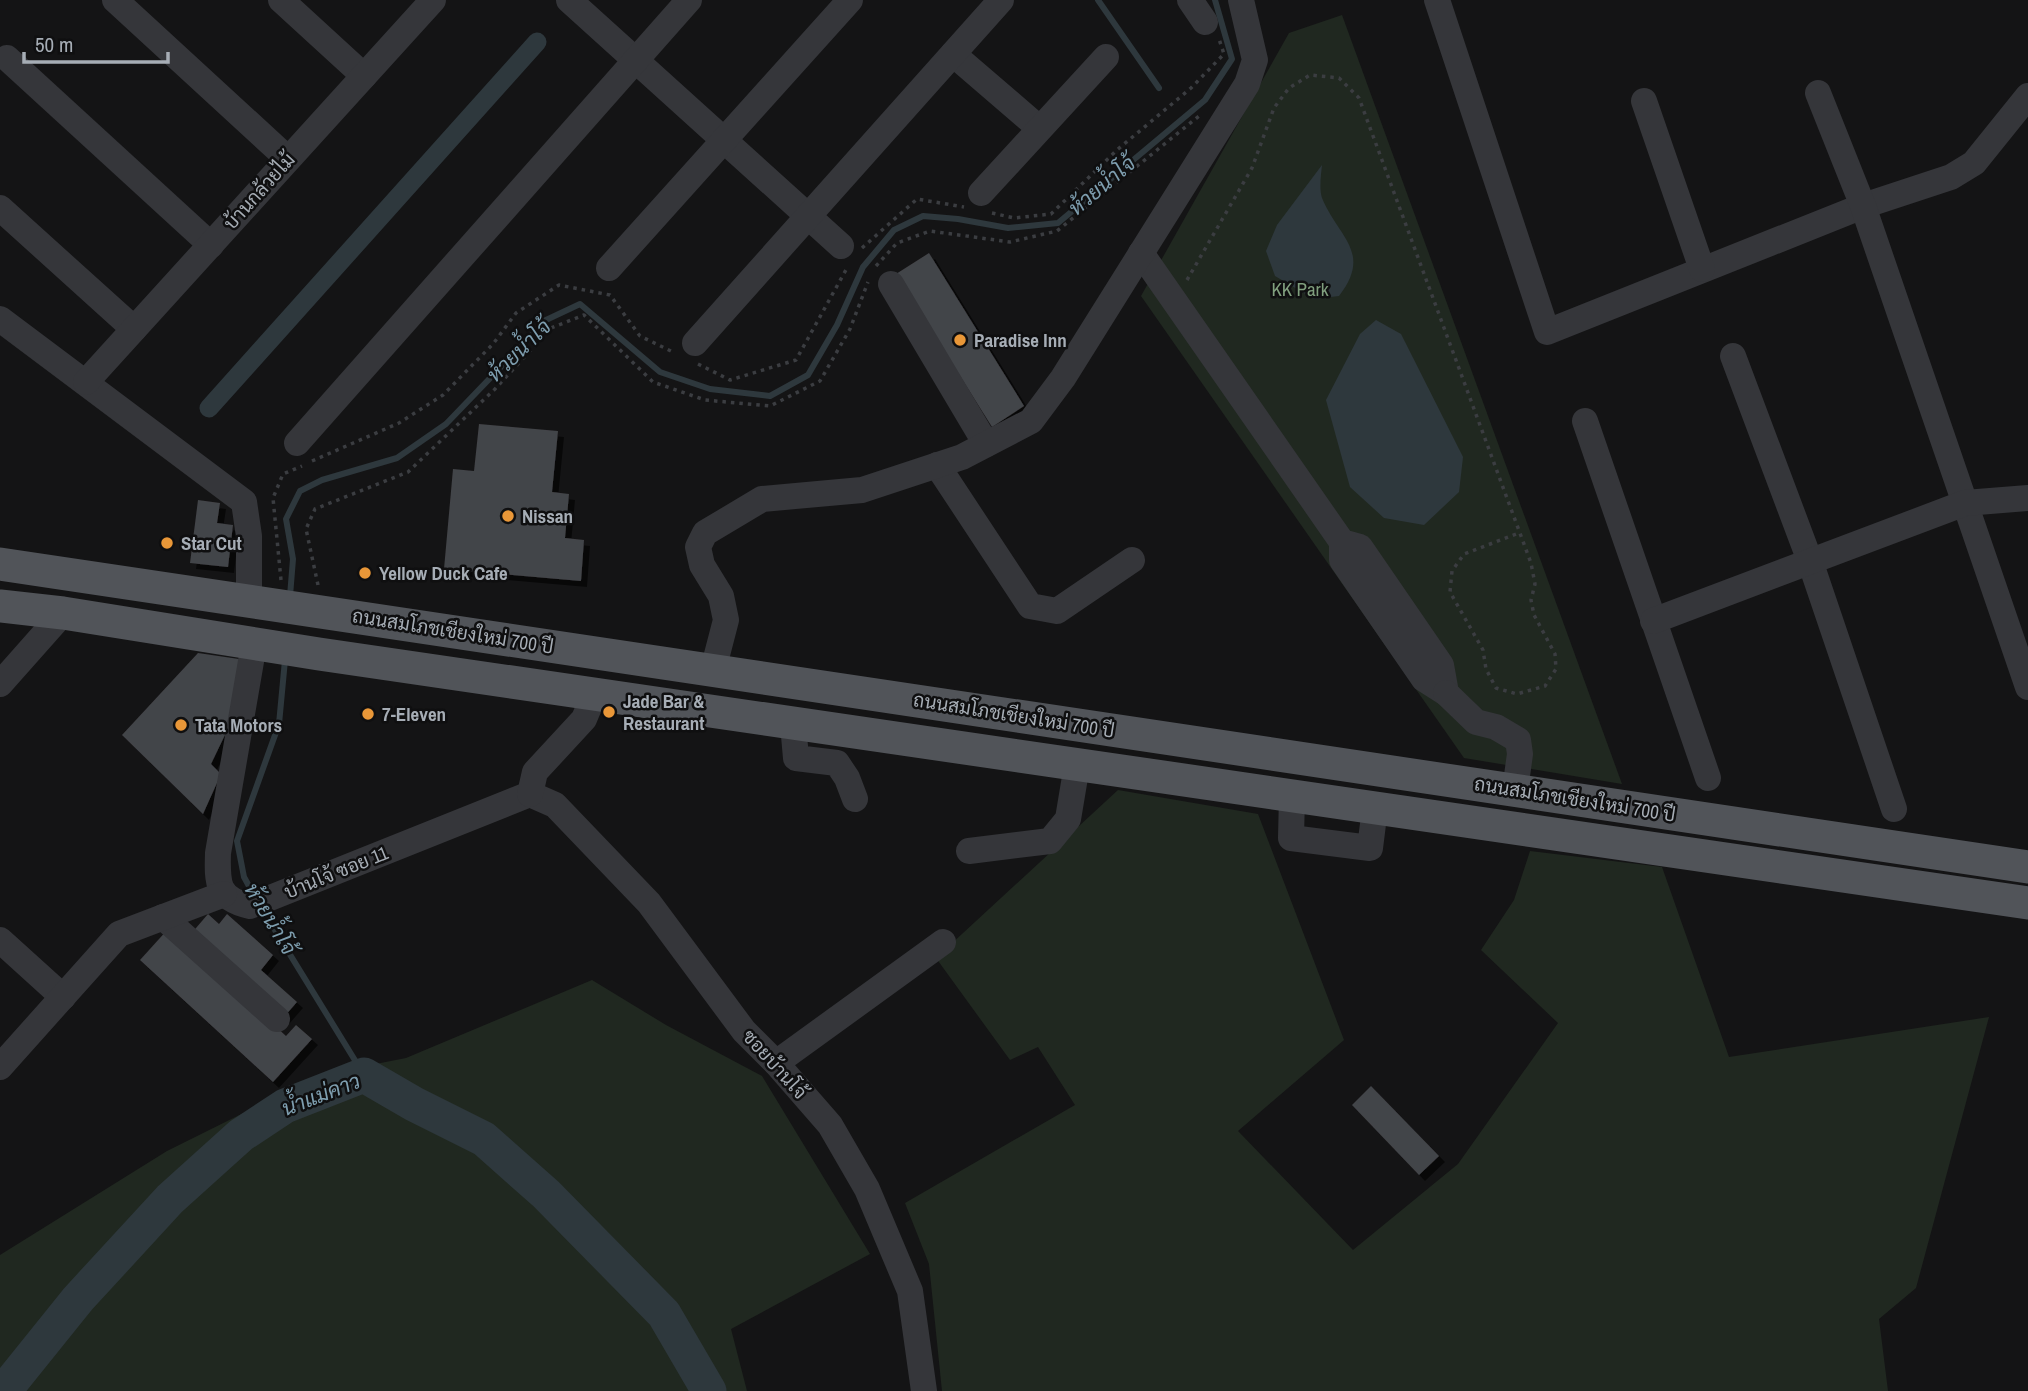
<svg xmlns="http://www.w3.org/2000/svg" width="2028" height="1391" viewBox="0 0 2028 1391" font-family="'Archivo Narrow',Sarabun,sans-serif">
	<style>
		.green { fill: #202820 }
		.water { fill: #2e383d }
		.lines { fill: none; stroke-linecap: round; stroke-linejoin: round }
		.stream { stroke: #2e383d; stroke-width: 6 }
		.canal { stroke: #2e383d; stroke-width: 19 }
		.river { stroke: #2e383d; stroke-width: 35 }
		.building { fill: #434448; filter: url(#shadow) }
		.path { stroke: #3b3d41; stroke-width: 3.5; stroke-dasharray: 3.5 5; stroke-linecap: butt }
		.minor { stroke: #35363a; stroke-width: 26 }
		.major { stroke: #515459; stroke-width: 33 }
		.poi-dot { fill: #e99738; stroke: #0f0f10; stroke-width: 2.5 }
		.labels { text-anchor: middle; stroke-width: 5; stroke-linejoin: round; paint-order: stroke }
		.street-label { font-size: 19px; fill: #a6adb5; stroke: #0f0f10 }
		.park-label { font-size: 19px; fill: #809f7e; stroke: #0f0f10 }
		.poi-label { font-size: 19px; font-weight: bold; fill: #a6adb5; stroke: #0f0f10; text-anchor: start }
		.water-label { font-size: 21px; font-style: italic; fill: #7e9eaf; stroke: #0f0f10 }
	</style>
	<defs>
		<filter id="shadow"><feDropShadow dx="6" dy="6" stdDeviation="0" flood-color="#0009"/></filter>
	</defs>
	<rect width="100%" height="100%" fill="#141415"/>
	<g class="green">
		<polygon points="1342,15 1622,784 1464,758 1141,296 1289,33"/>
		<polygon points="1118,790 1258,814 1344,1040 1238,1131 1353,1250 1458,1164 1558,1023 1481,950 1514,900 1530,851 1662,867 1729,1057 1989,1017 1916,1288 1879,1319 1888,1391 942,1391 929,1264 905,1203 1075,1105 1038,1047 1010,1060 936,958"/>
		<polygon points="592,980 666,1025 762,1076 870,1254 731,1329 747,1391 0,1391 0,1255 167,1151 320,1075 406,1058"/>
	</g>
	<g class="water">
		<path d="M1322 165C1321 175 1319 189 1322 198 1338 237 1373 252 1339 296L1314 299 1275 276 1266 251 1277 225Z"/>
		<polygon points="1376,320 1401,334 1463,457 1459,492 1424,525 1384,518 1350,487 1326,400 1360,334"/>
	</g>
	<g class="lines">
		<g class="stream">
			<polyline points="1098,0 1159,88"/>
			<polyline points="290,596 293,559 286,519 300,491 322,480 397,458 446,424 546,320 580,304 660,372 710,389 770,396 808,375 837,325 863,267 894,230 923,216 958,219 1008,228 1058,223 1205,100 1232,59 1215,0"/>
			<polyline points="255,897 244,877 237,841 279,724 285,660"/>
			<polyline points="262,909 364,1075"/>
		</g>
		<polyline class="canal" points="209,408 537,42"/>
		<polyline class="river" points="4,1391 78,1299 170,1199 241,1135 285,1106 364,1075 414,1104 484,1139 546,1194 664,1314 709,1391"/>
	</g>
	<g class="building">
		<polygon points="929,253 1024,406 992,427 896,274"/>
		<polygon points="479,424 558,431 552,492 569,494 565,538 584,540 581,581 444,569 453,469 474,471"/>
		<polygon points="198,500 220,503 217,523 233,525 228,567 190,563"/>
		<polygon points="198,653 239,659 235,714 211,764 221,774 203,814 122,735"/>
		<polygon points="208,914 219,924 227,914 273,955 261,970 297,1002 283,1018 190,935"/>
		<polygon points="169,928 286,1036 296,1025 312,1039 273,1082 140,960"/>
		<polygon points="1371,1086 1439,1156 1419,1175 1352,1105"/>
	</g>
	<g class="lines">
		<g class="path">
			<polyline points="992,213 1014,218 1051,214 1117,150 1191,88 1224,54 1219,39"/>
			<polyline points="862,248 917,199 964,207"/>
			<polyline points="876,266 897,243 930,231 1010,242 1057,231 1199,116"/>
			<polyline points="1187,280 1252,168 1274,108 1289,88 1310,75 1339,78 1359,98 1531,563 1535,584 1531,600 1534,615 1555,654 1556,669 1545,686 1517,694 1496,688 1486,669 1483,650 1450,592 1452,571 1464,554 1519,533"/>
			<polyline points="698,364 730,380 796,360 847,268"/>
			<polyline points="312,461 399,423 443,395 493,344 516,313 559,285 610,295 640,336 675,353"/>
			<polyline points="281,580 273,498 283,474 302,466"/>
			<polyline points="318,585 306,529 315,509 408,472 495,389 551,328 584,315 653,382 705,400 770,406 820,381 850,329 868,282"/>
		</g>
		<g class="minor">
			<polyline points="115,0 288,159"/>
			<polyline points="281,0 364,76"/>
			<polyline points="569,0 841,246"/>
			<polyline points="1190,0 1205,22"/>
			<polyline points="1437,0 1547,332 1863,206 1951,177 1974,163 2028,96"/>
			<polyline points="953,54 1039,128"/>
			<polyline points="7,58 211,245"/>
			<polyline points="1818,93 1863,206 2028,687"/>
			<polyline points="1644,101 1702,269"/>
			<polyline points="981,193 1106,57"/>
			<polyline points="0,208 134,329"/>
			<polyline points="1141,253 1342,542 1342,560 1424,679 1446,693 1441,665 1360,547 1342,542"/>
			<polyline points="609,268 850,0"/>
			<polyline points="891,284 986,444"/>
			<polyline points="0,319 244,502 249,536 249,600"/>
			<polyline points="695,343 1001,0"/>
			<polyline points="1733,356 1810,561 1894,809"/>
			<polyline points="86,382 433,0"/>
			<polyline points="1585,421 1708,778"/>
			<polyline points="297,443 689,0"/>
			<polyline points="937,465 1030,606 1057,611 1132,560"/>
			<polyline points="1653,621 1965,503 2028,498"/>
			<path d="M254 644 218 853C217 883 217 899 250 906L530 794"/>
			<polyline points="713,670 726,620 721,596 702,565 698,547 705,533 762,499 862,490 962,457 1031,421 1063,378 1247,84 1255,60 1241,0"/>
			<polyline points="0,684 63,613"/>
			<polyline points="1446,693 1476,722 1496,727 1518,740 1520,754 1515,790"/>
			<polyline points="793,724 796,758 837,763 847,778 855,799"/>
			<polyline points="530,794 555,805 649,903 744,1031 776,1063 830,1125 867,1189 910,1291 924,1391"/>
			<polyline points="530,794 535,772 584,719 594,695"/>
			<polyline points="1292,796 1291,838 1370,848 1375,808"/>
			<polyline points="969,851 1050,841 1068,819 1077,765"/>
			<polyline points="163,917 277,1019"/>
			<polyline points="0,940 63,997"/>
			<polyline points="776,1063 943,942"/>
			<polyline points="0,1067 119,934 224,894"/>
		</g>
		<g class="major">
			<polyline points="0,564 2028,867"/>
			<polyline points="0,606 63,613 319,654 2028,903"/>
		</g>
	</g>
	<g class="poi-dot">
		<circle cx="960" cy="340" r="7"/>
		<circle cx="508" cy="516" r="7"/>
		<circle cx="167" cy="543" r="7"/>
		<circle cx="365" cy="573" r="7"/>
		<circle cx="609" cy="712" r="7"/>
		<circle cx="368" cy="714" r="7"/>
		<circle cx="181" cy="725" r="7"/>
	</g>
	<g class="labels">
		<g class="street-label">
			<text transform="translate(259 191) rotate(-48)" y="7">บ้านกล้วยไม้</text>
			<text transform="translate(453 631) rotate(9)" y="7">ถนนสมโภชเชียงใหม่ 700 ปี</text>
			<text transform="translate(1014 715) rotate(9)" y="7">ถนนสมโภชเชียงใหม่ 700 ปี</text>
			<text transform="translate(1575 799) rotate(9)" y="7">ถนนสมโภชเชียงใหม่ 700 ปี</text>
			<text transform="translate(336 872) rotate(-22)" y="7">บ้านโจ้ ซอย 11</text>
			<text transform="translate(775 1064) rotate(48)" y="7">ซอยบ้านโจ้</text>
		</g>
		<g class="park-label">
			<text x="1300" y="296">KK Park</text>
		</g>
		<g class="poi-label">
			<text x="974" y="347">Paradise Inn</text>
			<text x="522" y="523">Nissan</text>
			<text x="181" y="550">Star Cut</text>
			<text x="379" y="580">Yellow Duck Cafe</text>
			<text x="623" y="708">Jade Bar &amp;<tspan x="623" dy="22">Restaurant</tspan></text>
			<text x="382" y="721">7-Eleven</text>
			<text x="195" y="732">Tata Motors</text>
		</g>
		<g class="water-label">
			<text transform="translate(1102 186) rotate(-40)" y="7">ห้วยน้ำโจ้</text>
			<text transform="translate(519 351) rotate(-44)" y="7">ห้วยน้ำโจ้</text>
			<text transform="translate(270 919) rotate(59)" y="7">ห้วยน้ำโจ้</text>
			<text transform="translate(321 1095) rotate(-21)" y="7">น้ำแม่คาว</text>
		</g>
	</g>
	<path d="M24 52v10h144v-10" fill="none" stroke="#a6adb5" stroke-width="3.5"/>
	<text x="35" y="52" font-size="21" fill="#a6adb5" stroke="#0f0f10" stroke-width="5" paint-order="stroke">50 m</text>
</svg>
